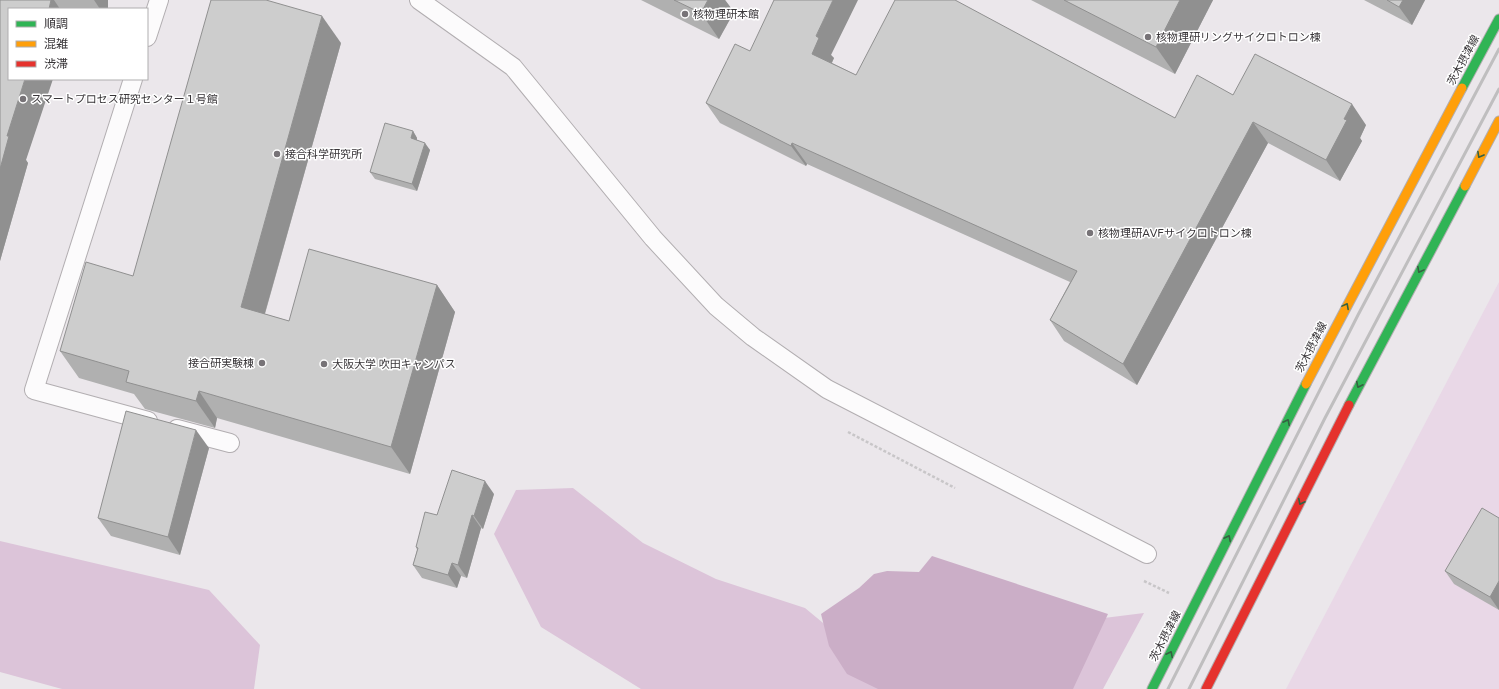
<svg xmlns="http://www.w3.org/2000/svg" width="1499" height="689" viewBox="0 0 1499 689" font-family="'Varela Round','Noto Sans JP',sans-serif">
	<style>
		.green { fill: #e9d8e7 }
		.forest { fill: #dcc4d9 }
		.water { fill: #cbaec7 }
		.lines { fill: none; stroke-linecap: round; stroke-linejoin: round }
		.lane-casing { stroke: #b2aeb1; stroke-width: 20 }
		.fast-casing { stroke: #b2aeb1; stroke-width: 11 }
		.slow-casing { stroke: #b2aeb1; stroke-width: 11 }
		.jam-casing { stroke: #b2aeb1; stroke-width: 11 }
		.path { stroke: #c8c6c8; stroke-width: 2.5; stroke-dasharray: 3 2; stroke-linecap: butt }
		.lane { stroke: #fcfbfc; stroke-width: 18 }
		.fast { stroke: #30b455; stroke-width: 9 }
		.slow { stroke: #ff9f0a; stroke-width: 9 }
		.jam { stroke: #e5322d; stroke-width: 9 }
		.rail { stroke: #bfbebf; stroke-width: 3 }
		.wall { fill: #b0b0b0 }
		.shaded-wall { fill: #909090 }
		.building { fill: #cdcdcd; stroke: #909090 }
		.oneway { stroke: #356142 }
		.poi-dot { fill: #777377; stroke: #fff; stroke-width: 1.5 }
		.labels { text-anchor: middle; stroke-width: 3; stroke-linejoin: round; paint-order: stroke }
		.poi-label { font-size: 11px; fill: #383538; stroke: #fff; text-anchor: start }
		.street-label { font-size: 11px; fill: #383538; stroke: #fff }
	</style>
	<rect width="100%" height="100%" fill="#ebe7eb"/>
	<polygon class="green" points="1499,282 1499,689 1286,689"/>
	<g class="forest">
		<polygon points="573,488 643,543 716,579 805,608 869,661 922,689 641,689 541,627 494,534 516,490"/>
		<polygon points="0,541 209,590 260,645 254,689 62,689 0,672"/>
		<polygon points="1144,613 1103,689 1021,689 1072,622"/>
	</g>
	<polygon class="water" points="932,556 1108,614 1073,689 878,689 847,674 829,646 821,614 859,588 874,574 887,571 919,572"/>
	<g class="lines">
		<g class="lane-casing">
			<g id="lane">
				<polyline points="419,0 513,67 653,238 716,306 753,337 827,389 1147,554"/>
				<polyline points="147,37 159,0"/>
				<polyline points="133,79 34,390 148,421"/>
				<polyline points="177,429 230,443"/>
			</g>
		</g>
		<g class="fast-casing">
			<g id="fast">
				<polyline points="1462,88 1499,19"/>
				<polyline points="1349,405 1465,186"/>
				<polyline points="1152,689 1306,384"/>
			</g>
		</g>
		<g class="slow-casing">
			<g id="slow">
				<polyline points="1465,186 1499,121"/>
				<polyline points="1306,384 1462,88"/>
			</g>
		</g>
		<g class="jam-casing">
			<polyline id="jam" points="1206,689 1349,405"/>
		</g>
		<g class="path">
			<polyline points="848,432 955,488"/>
			<polyline points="1144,581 1169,593"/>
		</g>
		<use href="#lane" class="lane"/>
		<use href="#fast" class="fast"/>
		<use href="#slow" class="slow"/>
		<use href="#jam" class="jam"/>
		<g class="rail">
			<polyline points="1168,689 1358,315 1499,49"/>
			<polyline points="1189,689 1325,418 1499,89"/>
		</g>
	</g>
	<g class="wall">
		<polygon points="0,0 108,0 108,9 9,9 26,160 28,163 0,261"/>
		<polygon points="641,0 725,0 734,12 719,39"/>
		<polygon points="1031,0 1213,0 1175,74"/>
		<polygon points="1364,0 1425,0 1412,25"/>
		<polygon points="341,43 265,314 289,321 437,285 455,312 410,474 217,418 215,428 145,409 134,394 79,378 60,351 133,276"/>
		<polygon points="750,51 831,55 834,58 832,63 856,75 1175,118 1233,95 1366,125 1360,138 1362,141 1340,181 1268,143 1137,385 1064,341 1050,320 1070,282 807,164 806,166 720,123 706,103"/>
		<polygon points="413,131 417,138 417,140 430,150 417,191 375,179 370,172"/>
		<polygon points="209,448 180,555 111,536 98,518"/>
		<polygon points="494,494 483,529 481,528 467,578 461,576 457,588 422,578 413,565 417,550 416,547 437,515"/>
		<polygon points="1499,518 1499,610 1454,584 1445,571"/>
	</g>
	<g class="shaded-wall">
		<polygon points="51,0 54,0 60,9 49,9"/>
		<polygon points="94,0 108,0 108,9 100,9"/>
		<polygon points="708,0 725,0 734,12 719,39 701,13"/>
		<polygon points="833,0 858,0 831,55 834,58 826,74 812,54 816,36"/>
		<polygon points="1180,0 1213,0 1175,74 1156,47"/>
		<polygon points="1403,0 1425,0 1412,25 1399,7"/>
		<polygon points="322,16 341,43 259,334 241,307"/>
		<polygon points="25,79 53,79 26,160 28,163 0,261 0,169 7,136"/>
		<polygon points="1352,104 1366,125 1360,138 1362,141 1340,181 1326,160 1344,119"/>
		<polygon points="1253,122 1268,143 1137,385 1123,364"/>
		<polygon points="413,131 417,138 416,145 411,138"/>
		<polygon points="425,143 430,150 417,191 412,184"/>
		<polygon points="792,143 807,164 806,166 791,146"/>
		<polygon points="437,285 455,312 410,474 391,447"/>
		<polygon points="199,391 217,418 215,428 196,401"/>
		<polygon points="196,430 209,448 180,555 168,537"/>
		<polygon points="485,481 494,494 483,529 474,516"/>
		<polygon points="472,515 481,528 467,578 458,565"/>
		<polygon points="452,563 461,576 457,588 448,575"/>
		<polygon points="1499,581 1499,610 1490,597"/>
	</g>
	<g class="building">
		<polygon points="0,0 51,0 49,9 9,9 9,79 25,79 7,136 9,136 0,169"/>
		<polygon points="211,0 266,0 322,16 241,307 289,321 309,249 437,285 391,447 199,391 196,401 126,382 129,371 60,351 86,262 133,276"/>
		<polygon points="674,0 708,0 701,13"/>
		<polygon points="774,0 833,0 816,36 819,38 812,54 856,75 895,0 955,0 1175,118 1197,75 1233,95 1255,54 1352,104 1344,119 1347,120 1326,160 1253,122 1123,364 1050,320 1077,271 792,143 791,146 706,103 735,44 750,51"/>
		<polygon points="1064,0 1180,0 1156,47"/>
		<polygon points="1387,0 1403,0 1399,7"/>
		<polygon points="385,123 413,131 411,138 425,143 412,184 370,172"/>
		<polygon points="126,411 196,430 168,537 98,518"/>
		<polygon points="452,470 485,481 474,516 472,515 458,565 452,563 448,575 413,565 418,548 416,547 425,512 437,515"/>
		<polygon points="1482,508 1499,518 1499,581 1490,597 1445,571"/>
	</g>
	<defs><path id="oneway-chevron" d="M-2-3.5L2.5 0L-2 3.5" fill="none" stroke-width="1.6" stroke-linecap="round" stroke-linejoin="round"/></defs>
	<g class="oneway">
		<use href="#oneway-chevron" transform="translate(1480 155) rotate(119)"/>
		<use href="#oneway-chevron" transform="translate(1420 270) rotate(118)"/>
		<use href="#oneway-chevron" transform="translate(1346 306) rotate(-62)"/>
		<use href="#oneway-chevron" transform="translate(1359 385) rotate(117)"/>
		<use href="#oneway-chevron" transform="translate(1287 422) rotate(-63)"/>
		<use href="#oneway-chevron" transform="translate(1301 502) rotate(117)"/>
		<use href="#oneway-chevron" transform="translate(1228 538) rotate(-63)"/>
		<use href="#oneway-chevron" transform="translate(1170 654) rotate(-63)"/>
	</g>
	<g class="poi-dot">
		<circle cx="685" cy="14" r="4"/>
		<circle cx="1148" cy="37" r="4"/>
		<circle cx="23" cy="99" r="4"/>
		<circle cx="277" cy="154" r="4"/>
		<circle cx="1090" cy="233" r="4"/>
		<circle cx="262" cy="363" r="4"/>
		<circle cx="324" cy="364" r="4"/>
	</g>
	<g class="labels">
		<g class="poi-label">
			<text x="693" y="18">核物理研本館</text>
			<text x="1156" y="41">核物理研リングサイクロトロン棟</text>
			<text x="31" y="103">スマートプロセス研究センター１号館</text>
			<text x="285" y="158">接合科学研究所</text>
			<text x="1098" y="237">核物理研AVFサイクロトロン棟</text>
			<text x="254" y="367" text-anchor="end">接合研実験棟</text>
			<text x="332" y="368">大阪大学 吹田キャンパス</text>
		</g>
		<g class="street-label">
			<text transform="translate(1463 60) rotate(-62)" y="4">茨木摂津線</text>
			<text transform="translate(1311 347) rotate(-63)" y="4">茨木摂津線</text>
			<text transform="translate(1165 636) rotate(-63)" y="4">茨木摂津線</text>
		</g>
	</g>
	<rect x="8" y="8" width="140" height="72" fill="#ffffff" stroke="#afaeaf"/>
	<rect x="16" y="21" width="20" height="6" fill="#30b455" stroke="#afaeaf"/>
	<text x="44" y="28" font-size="12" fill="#383538">順調</text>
	<rect x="16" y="41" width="20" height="6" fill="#ff9f0a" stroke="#afaeaf"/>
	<text x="44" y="48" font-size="12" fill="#383538">混雑</text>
	<rect x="16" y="61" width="20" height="6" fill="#e5322d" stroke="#afaeaf"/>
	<text x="44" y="68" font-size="12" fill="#383538">渋滞</text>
</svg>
